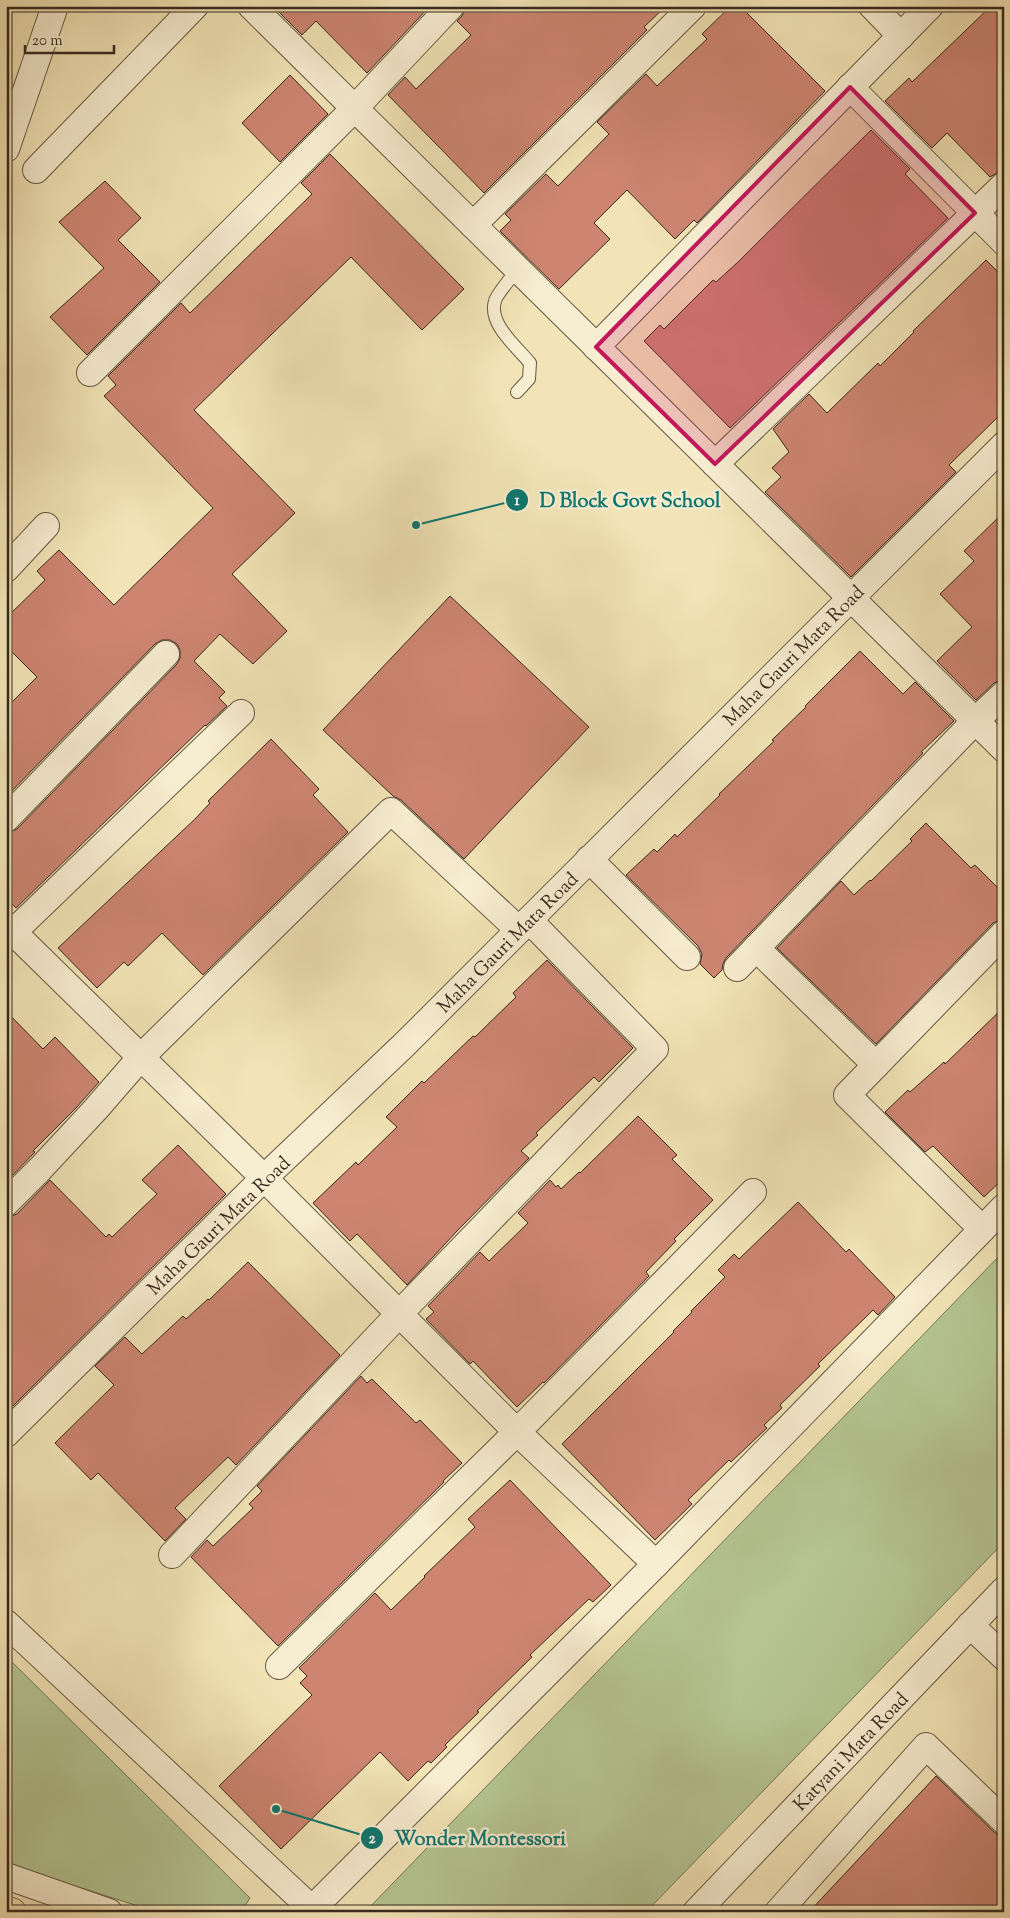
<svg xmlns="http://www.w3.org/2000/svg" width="1010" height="1918" viewBox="0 0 1010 1918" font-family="'Sorts Mill Goudy',serif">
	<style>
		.green { fill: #b5c592; stroke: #767758 }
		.building { fill: #cd8572; stroke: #37291e }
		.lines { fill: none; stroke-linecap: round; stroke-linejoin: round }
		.lane-casing { stroke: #665844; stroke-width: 14 }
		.street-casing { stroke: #665844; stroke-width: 28 }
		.primary-casing { stroke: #37291e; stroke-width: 29 }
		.lane { stroke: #f7edd0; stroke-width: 12 }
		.street { stroke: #f7edd0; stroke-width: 26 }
		.primary { stroke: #f2e4b6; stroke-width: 28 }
		.marked { fill: #c2185b; fill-opacity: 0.2; stroke: #c2185b; stroke-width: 4; stroke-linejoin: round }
		.labels { text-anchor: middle; stroke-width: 4.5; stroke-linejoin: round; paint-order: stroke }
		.street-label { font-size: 19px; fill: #37291e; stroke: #f7edd0 }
		.leader { fill: none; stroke: #0f766e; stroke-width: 2 }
		.callout-dot { fill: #0f766e; stroke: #f7edd0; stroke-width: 2 }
		.mark-label { font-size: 15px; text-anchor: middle; font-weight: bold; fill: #fff }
		.callout-label { font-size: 20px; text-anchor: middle; font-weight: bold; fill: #0f766e; stroke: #f7edd0; stroke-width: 4.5; stroke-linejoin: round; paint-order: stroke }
	</style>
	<rect width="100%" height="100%" fill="#f2e4b6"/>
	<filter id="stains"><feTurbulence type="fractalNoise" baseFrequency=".004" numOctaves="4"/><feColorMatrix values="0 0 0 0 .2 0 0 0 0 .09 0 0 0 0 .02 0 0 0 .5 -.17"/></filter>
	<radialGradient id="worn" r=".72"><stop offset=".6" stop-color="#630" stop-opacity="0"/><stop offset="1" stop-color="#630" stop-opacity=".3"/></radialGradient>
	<g class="green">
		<polygon points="1004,1251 1004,1542 646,1912 365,1912"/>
		<polygon points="6,1656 250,1898 241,1912 157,1912 6,1864"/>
	</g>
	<g class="building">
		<polygon points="273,6 430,6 367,73 316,21 302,35"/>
		<polygon points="466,6 666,6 644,27 647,30 484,193 388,95 405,77 416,89 471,35 457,21 462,16"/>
		<polygon points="731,6 740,6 825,91 697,223 694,220 675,239 627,190 594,223 610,239 559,289 500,231 511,220 505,214 546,174 558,186 609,134 597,122 646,74 657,86 707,39 702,34"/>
		<polygon points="991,6 1004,6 1004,170 1000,171 990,177 947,133 932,148 885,101 909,78 912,82"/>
		<polygon points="290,75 328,114 280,162 242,123"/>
		<polygon points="871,130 910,169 905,174 948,218 730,428 644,341 660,325 664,329 713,280 716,282 738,262"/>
		<polygon points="330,154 464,289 422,330 351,257 194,410 295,513 232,574 287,631 253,664 220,634 194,661 225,692 219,698 227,706 206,726 205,725 16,908 6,898 6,834 17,829 177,664 180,658 180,650 177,644 170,640 162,640 155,644 6,797 6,708 37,677 6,646 6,618 45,580 37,571 59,550 114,605 213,508 104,396 116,385 108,376 181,303 190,313 312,194 301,183"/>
		<polygon points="105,181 141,218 118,240 160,282 87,355 50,317 104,268 59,222"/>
		<polygon points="986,260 1004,278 1004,411 949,465 956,472 851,577 765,492 781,477 772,468 789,452 773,429 809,394 827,413 878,363 880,366 914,332 913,331"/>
		<polygon points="1004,512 1004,679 994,683 976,700 937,661 972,627 940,594 974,561 964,551"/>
		<polygon points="450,596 589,727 464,859 401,800 393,796 323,730"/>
		<polygon points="860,651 903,694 915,682 954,721 921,752 923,753 726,958 723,964 722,970 714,978 700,964 702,954 698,946 626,875 654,849 657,852 675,834 677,837 720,795 719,794 774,741 772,740 806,707 805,706"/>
		<polygon points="271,739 319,789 313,795 348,832 203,975 162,933 128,966 124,962 97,988 58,948 195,819 210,803 208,801"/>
		<polygon points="926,823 971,868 975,865 1004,894 1004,918 993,923 876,1044 777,948 841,881 854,895 870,880 871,881 912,841 910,839"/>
		<polygon points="547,960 633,1048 599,1082 594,1077 536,1133 538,1135 521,1151 529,1158 458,1230 407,1285 357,1234 350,1241 313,1203 356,1162 358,1165 397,1127 386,1117 422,1081 424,1083 473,1036 475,1037 516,997 513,993"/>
		<polygon points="1004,1007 1004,1178 984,1197 933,1146 925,1152 885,1112 908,1090 910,1092 944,1062 945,1064"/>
		<polygon points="6,1011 43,1049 55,1037 99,1082 76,1108 33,1151 35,1152 6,1182"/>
		<polygon points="638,1116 677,1155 672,1159 713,1200 674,1239 676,1241 646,1272 649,1276 544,1383 543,1382 517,1407 473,1361 470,1364 426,1319 434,1312 428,1306 480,1252 489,1261 528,1223 518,1213 550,1180 556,1187 558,1185 561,1189 579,1172 580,1173"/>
		<polygon points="178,1145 226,1194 6,1413 6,1218 17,1214 50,1180 106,1237 109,1234 112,1237 157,1194 142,1180"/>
		<polygon points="798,1202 846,1252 849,1249 895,1297 878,1315 873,1310 818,1364 820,1366 780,1405 782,1408 764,1425 767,1428 731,1462 729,1460 688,1500 692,1504 655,1540 562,1444 674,1332 673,1331 692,1312 691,1311 725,1277 718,1270 734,1254 739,1259"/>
		<polygon points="248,1262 340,1355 236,1465 228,1457 175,1508 186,1519 165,1541 98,1473 91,1480 55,1443 114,1385 95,1366 125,1337 142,1354 183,1316 186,1319 208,1299 209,1300"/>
		<polygon points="361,1376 367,1383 372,1379 416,1423 420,1420 462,1463 443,1481 444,1482 278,1646 191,1557 207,1540 213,1546 253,1508 249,1504 262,1491 257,1486"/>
		<polygon points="510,1480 611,1585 593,1602 589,1599 530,1655 532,1657 477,1711 479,1712 445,1745 447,1747 431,1763 428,1761 408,1781 380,1752 281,1849 219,1786 312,1695 300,1683 307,1676 299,1668 375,1593 391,1610 425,1577 424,1576 475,1527 468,1519"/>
		<polygon points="936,1776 994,1832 1004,1839 1004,1912 809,1912"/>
	</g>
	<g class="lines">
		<g class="lane-casing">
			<path id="lane" d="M517 392 529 379 530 363C517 347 488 324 495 301 496 295 513 276 517 269"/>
		</g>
		<g class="street-casing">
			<g id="street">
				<polyline points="251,6 1004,749"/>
				<polyline points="872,6 901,36"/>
				<polyline points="850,87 1004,242"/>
				<polyline points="6,149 55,6"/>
				<polyline points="36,170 195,6"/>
				<polyline points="473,225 693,6"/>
				<polyline points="596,347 930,6"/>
				<polyline points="90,373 355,108 451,6"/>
				<polyline points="715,464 1004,185"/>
				<polyline points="6,569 46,526"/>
				<polyline points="6,819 166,654"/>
				<polyline points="589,859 687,957"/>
				<polyline points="6,925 264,1178 517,1432 656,1564"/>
				<polyline points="6,939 241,713"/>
				<polyline points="756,948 876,1065"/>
				<polyline points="737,968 975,721 1004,694"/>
				<polyline points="6,1203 40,1169 95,1110 141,1057 391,811 519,930"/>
				<polyline points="982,1229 847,1095 1004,933"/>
				<polyline points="6,1434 264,1178 405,1044 1004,445"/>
				<polyline points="172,1555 399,1314 655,1049 529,920"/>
				<polyline points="6,1623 312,1909"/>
				<polyline points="970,1625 1004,1657"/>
				<polyline points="279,1666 517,1432 753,1192"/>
				<polyline points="6,1876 109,1912"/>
				<polyline points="309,1912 656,1564 1004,1207"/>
				<polyline points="696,1912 1004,1590"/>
				<polyline points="778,1912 926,1746 1004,1821"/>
			</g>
		</g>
		<g class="primary-casing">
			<polyline id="primary" points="6,1910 12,1912"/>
		</g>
		<use href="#lane" class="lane"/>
		<use href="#street" class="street"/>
		<use href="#primary" class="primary"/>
	</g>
	<path class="marked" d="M850 87 975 213 715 464 596 347Z"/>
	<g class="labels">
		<g class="street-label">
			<text transform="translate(793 655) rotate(-45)" y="7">Maha Gauri Mata Road</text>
			<text transform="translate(507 942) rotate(-45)" y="7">Maha Gauri Mata Road</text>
			<text transform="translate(218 1225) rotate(-44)" y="7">Maha Gauri Mata Road</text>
			<text transform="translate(850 1751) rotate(-46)" y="7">Katyani Mata Road</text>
		</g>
	</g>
	<path class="leader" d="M416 525L517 500M276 1809L372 1838"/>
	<g class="callout-dot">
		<circle cx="416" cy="525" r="5"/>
		<circle cx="276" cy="1809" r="5"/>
		<circle cx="517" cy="500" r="12"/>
		<circle cx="372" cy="1838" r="12"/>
	</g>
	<g class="mark-label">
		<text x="517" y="505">1</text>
		<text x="372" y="1843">2</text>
	</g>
	<g class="callout-label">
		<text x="630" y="507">D Block Govt School</text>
		<text x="480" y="1845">Wonder Montessori</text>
	</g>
	<rect width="1010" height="1918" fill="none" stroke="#f2e4b6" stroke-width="25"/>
	<rect x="8" y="8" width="995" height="1903" fill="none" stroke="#37291e" stroke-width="2.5"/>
	<rect x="12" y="12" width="985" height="1893" fill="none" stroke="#37291e"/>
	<path d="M25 45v8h89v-8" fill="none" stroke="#37291e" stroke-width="2.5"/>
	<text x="32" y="45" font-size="15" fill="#37291e" stroke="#f7edd0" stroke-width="4" paint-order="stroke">20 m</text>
	<rect width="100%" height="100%" filter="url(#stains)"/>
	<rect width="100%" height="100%" fill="url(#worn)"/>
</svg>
